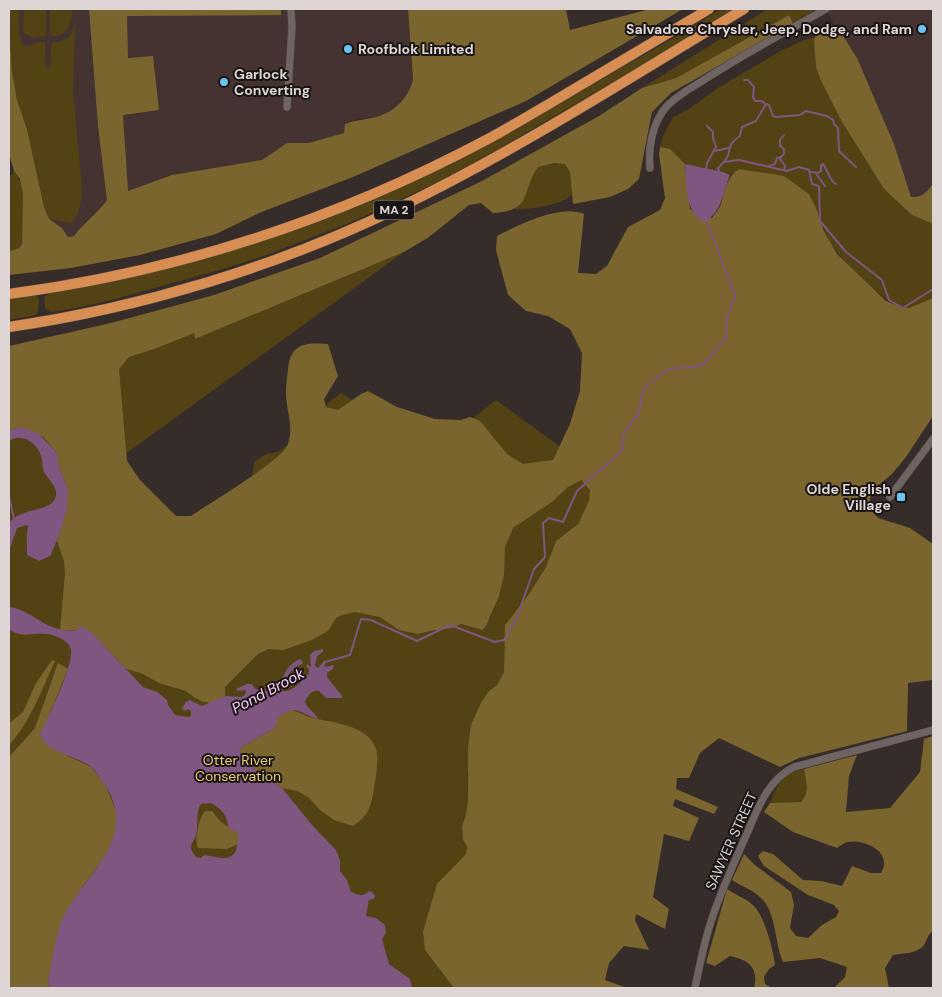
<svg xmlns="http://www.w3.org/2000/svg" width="942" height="997" viewBox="0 0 942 997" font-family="'DM Sans',sans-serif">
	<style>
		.built { fill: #443331 }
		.green { fill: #534213; fill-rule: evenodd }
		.forest { fill: #7b652e }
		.water { fill: #7e567f; fill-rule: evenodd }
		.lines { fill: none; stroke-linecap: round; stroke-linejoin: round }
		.stream { stroke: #7e567f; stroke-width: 2 }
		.minor-casing { stroke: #534a49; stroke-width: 8 }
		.highway-casing { stroke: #534a49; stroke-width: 11 }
		.minor { stroke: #706462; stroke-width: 7 }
		.highway { stroke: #d88d52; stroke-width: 10 }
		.poi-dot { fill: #6cc3f2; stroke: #1a1515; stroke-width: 2 }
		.labels { text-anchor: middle; stroke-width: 4; stroke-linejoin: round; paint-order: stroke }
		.shield { fill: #1a1515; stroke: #a29c9b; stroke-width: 1 }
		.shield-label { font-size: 12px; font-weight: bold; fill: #ddd6d5 }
		.poi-label { font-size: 14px; font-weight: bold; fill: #ddd6d5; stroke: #1a1515; text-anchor: end }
		.park-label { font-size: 14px; fill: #edcc79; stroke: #1a1515 }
		.street-label { font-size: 14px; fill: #ddd6d5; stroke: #1a1515 }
		.water-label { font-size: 15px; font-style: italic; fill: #feccff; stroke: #1a1515 }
	</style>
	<rect width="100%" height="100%" fill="#362c2a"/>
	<g class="built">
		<polygon points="11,9 89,9 98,126 105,174 91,9 408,9 413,79 412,87 397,105 383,115 358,119 345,123 345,133 309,143 287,143 262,160 172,175 107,200 101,208 83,224 74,236 68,237 62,228 49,219"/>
		<polygon points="826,9 933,9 933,184 925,194 919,197 911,197 908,193 894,144 857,58 840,31 834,25"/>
	</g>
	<g class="green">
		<path d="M11 9H20C19 21 17 36 24 46 32 47 36 41 45 42L46 68H50L51 45 53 42C69 42 71 36 75 22L73 92 82 188C82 200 80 213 72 223L49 219 44 207 27 129 17 100 12 71 9 28Z"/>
		<polygon points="24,9 46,9 46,36 33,38 25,34 23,28"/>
		<path d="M50 9H72C72 22 68 37 52 36L50 34Z"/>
		<path d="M721 9H738L486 156 436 183 354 221 264 256 223 269 119 298 81 307 51 312 45 308 44 297 50 293C163 272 274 242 380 197 458 163 532 121 604 78 643 55 683 33 721 9Z"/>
		<polygon points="768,9 817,9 793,23 789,15 676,78 642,88"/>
		<path d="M815 37 816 67 820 79 842 122 884 189 912 215 933 224V298C925 301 913 309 904 308 890 305 883 296 873 288 841 260 829 248 816 208L731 174 730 175C717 169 697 170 685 164 674 159 676 151 660 147L663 136 673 117 689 109 718 88 782 50 802 41Z"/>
		<path d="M559 155 592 176C584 183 576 192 568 198 556 206 527 210 513 209L522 195 524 175Z"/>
		<path d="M14 171C29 190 22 221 22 244L19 248 9 251V176L13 174Z"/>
		<path d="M404 252 91 479 139 537 250 506 254 462 266 454 278 452 310 429 328 403 341 393 352 400 364 431H457L496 400 620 490 582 515 578 524 556 541 546 567 529 594 504 648V672L497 685 489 691C482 717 473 744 468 771 466 782 469 794 468 806 466 822 457 830 467 846L466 854 458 862 453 985 454 988H9V358L157 348 194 332 195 339ZM504 575C499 593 495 614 483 629L459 624Z"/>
		<polygon points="36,295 39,299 38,312 36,315 9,320 9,299"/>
		<path d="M804 769C806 781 810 792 801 802L770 803C777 784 783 773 804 769Z"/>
	</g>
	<g class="forest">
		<path d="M9 9H11L9 28 12 71 17 100 27 129 44 207 49 219 62 228 68 237 74 236C84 222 98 213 107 200L98 126 89 9H281V15L127 16 128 58 153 56 159 110 123 115 128 191 172 175 262 160 287 143H309L344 133 345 124C357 119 375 119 384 114 397 109 411 93 413 79L408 9H566L570 30 650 9H683L526 101 353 177 259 213 216 234 140 255 71 268 9 275V251L19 248 22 244 23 194 20 179 14 171 9 154Z"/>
		<path d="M789 15 793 23 671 93 652 112 639 179 628 189 610 197 573 204 570 172 565 164 554 163 538 167C520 193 534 210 493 213L481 203 469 205 429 237 404 252 195 339 194 333 157 348 129 357 119 369 127 461 140 480 176 516H191C210 503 279 462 287 446 295 430 286 410 286 393 286 386 287 378 288 370 290 344 304 342 328 344L338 376 324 399 326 407 338 410 361 394 368 391 397 407 435 419 461 420 470 417 480 421 507 454 523 464 553 460 570 424 580 391 582 353 570 329 548 316 526 311 508 295 496 250 497 236C519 225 560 204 584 214L578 273 596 274 607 266 628 227 660 210 665 198 659 154 660 147 670 149 685 164 690 209 712 218C715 213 721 207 722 200 726 187 727 177 739 169L784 176 809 194 816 208 824 231 837 254 886 301 903 308H909L933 298V416L906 457 892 474 874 489 870 498 871 510 878 518 910 528 933 544V680L908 683 907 731 799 758 780 767 719 738 700 753 689 778H677L676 789 718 807 714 814 675 799 673 806 699 818 689 841 664 834 653 897 669 909 665 929 636 914 635 920 649 950 624 946 609 963 605 980 627 988H454L425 950 423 932 437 884 466 854 467 846 463 840 462 826 466 815 468 802V748L471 725 481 703 489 691 497 685 504 672 505 625 529 594 546 567 556 541 578 524 589 501 590 490 581 480 568 487 552 502 513 528 505 547 504 575 499 596 487 624 483 630 461 624 452 628 429 631 418 634 399 630 380 617 355 612 342 615 336 618 328 631 312 640 283 650 268 649 258 654 225 687V696L212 703 204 702 195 698 186 691 159 683 141 673 126 669 109 651 79 630H60L65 574 64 561 57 541 66 511 67 487 56 459 57 453 43 437 20 427 9 430V346L111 323 214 295 320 258 482 181 599 116 642 88 676 78Z"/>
		<path d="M834 25 840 31 857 58 894 144 911 197C923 198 926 192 933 184V224L912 215 884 189 842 122 820 79 816 67 814 40 817 32 827 26Z"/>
		<path d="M52 660 55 661C41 691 31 721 9 745V722H11L23 712 36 683Z"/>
		<polygon points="58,663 68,669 41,735 44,741 64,754 91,767 106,786 116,811 117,824 115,835 106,855 83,886 48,980 50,988 9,988 9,757 35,728"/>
		<path d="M291 710C300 712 305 716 313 718 334 723 368 725 376 749 379 758 376 778 374 787 372 805 368 817 353 826L334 820 320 810 308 797 297 791 282 788 258 772 241 754 240 750 242 747 273 729 277 725V717Z"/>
		<path d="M933 736V931C927 935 928 939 924 945 917 954 904 953 893 955L885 968 889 988H834L845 977 847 967 820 958 783 962C775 944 776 913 762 899 755 891 741 886 732 880L744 854 755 865 791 892 794 905 790 928 796 936 808 938 822 925 836 917 839 911 834 905 808 895 764 866 758 856 763 851 773 854 803 880 821 881 842 886 852 866 871 873H881C882 870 884 868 884 865 886 848 861 839 847 842 844 843 840 846 837 848L793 832 764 812 770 803 801 802C810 792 806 781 804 769L857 755 849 776 846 812 890 808 920 772 924 739Z"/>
		<path d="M205 811H212L220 821 238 834V844L227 849 198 848C194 840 199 818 205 811Z"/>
		<path d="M727 889C736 895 747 899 754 906 765 917 773 950 775 965L769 969 764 977 765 984 772 988H754C759 968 749 960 730 956L715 966 706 963Z"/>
	</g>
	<g class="water">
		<path d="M685 164 723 172 730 175C723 192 722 213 704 222 684 211 687 185 685 164Z"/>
		<path d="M20 427 38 433 57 453C57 466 63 475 67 487 72 504 58 540 50 556L39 561 27 555C27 545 26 537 28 527L27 525 17 528 9 551V523C22 507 49 512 55 499 60 488 48 480 44 472 42 467 43 461 41 456 37 443 22 432 9 441V430Z"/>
		<path d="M11 607C37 613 47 634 78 630L79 625 91 632 143 687 157 692 167 700 168 705 175 715 188 717 191 716V711L188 709 184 711 182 708 186 702 190 700 202 706 225 696 241 697 245 695 246 690 238 691 236 689 247 684H252L255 689 276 692C282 680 286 663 301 659L303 664C291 667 284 680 282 691H288L295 687 300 683 303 677 309 674V669L306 666 308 664 310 667 311 666 310 655 314 651 323 649V652L317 656 315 666 318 668 324 661H326L324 667 334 665 333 669 327 673V677L342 696V698H326L319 691C312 689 307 696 305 702 308 710 316 713 318 719 309 717 301 710 293 710 287 711 282 716 277 717V725L273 729 242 747 240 750 241 754 258 772 282 788 312 825 336 850 340 860V871L347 880 351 892C358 895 364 897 369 891L372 892 375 896 374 899 369 900 366 916 376 918 385 925 386 933 382 939 389 964 410 979 412 988H50L48 980C52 964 56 934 62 920 83 874 140 840 105 785 101 780 96 771 91 767 76 755 49 754 40 735 48 716 73 668 71 650 70 641 54 634 46 634 33 633 20 638 9 629V608ZM211 803C221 809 228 815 228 827L238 834C238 864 226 859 204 855L201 858 196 857C194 854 191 851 191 847 191 843 195 839 196 836 199 826 195 812 201 804Z"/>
	</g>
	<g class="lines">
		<g class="stream">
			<polyline points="744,80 748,80 754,87 753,97 755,101 762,101 765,104"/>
			<polyline points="714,151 729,148"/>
			<polyline points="781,157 780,159 785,166 784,170"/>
			<path d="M724 162C734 150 723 148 740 136L742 127 756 121 766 104 769 105 773 116 776 117 800 115 806 111 827 116 833 120 834 124 838 128 839 151 856 167"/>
			<polyline points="769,166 775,164 777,158 781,157 784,154 784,149 780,146 780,140 784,135"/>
			<polyline points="706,170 707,163 716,147 713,138 713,132 707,126"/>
			<polyline points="719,172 718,168 724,162 739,160 787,171 799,167 809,170 812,184 819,186 820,221 846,252 882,280 889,300 903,308 933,289"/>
			<path d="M811 172 818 173 821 171V165L823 164C828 170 830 182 836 184"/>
			<polyline points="817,175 825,186"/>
			<polyline points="9,496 14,519"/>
			<polyline points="325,662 350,655 361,619 371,620 417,641 450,625 495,642 504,640 517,617 534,569 545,557 543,523 549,518 563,522 577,491 621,452 624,432 638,415 644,388 668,369 702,366 726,338 727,317 735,296 706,219"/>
		</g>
		<g class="minor-casing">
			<g id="minor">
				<polyline points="287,107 292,27 291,9"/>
				<path d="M650 168C648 148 652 124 666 107 678 94 695 86 710 76 748 52 787 31 826 9"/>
				<polyline points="890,497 933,439"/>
				<path d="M695 988C699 968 703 948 709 928 718 897 732 868 745 838 757 811 766 781 794 767L933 730"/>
			</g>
		</g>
		<g class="highway-casing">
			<g id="highway">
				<path d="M9 294C176 272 338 219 488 139 510 127 532 114 554 101 606 70 657 40 709 9"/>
				<path d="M9 327C140 308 276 267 396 209 516 151 629 78 744 9"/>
			</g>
		</g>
		<use href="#minor" class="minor"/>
		<use href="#highway" class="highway"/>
	</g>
	<g class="poi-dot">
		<circle cx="922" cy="29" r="5"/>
		<circle cx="348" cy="49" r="5"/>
		<circle cx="224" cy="82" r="5"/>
		<rect x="896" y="492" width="10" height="10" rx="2.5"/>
	</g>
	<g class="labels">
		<rect class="shield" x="374" y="200.5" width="40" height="19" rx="4"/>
		<g class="shield-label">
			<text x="394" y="214">MA 2</text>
		</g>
		<g class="poi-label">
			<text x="912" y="34">Salvadore Chrysler, Jeep, Dodge, and Ram</text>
			<text x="358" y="54" text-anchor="start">Roofblok Limited</text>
			<text x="234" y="79" text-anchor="start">Garlock<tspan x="234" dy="16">Converting</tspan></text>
			<text x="891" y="494">Olde English<tspan x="891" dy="16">Village</tspan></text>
		</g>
		<g class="park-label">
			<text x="238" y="765">Otter River<tspan x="238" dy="16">Conservation</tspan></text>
		</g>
		<g class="street-label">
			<text transform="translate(731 841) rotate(-66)" y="5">SAWYER STREET</text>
		</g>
		<g class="water-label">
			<text transform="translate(268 691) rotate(-28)" y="5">Pond Brook</text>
		</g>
	</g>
	<rect width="942" height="997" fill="none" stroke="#ddd6d5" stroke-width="20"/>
</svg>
